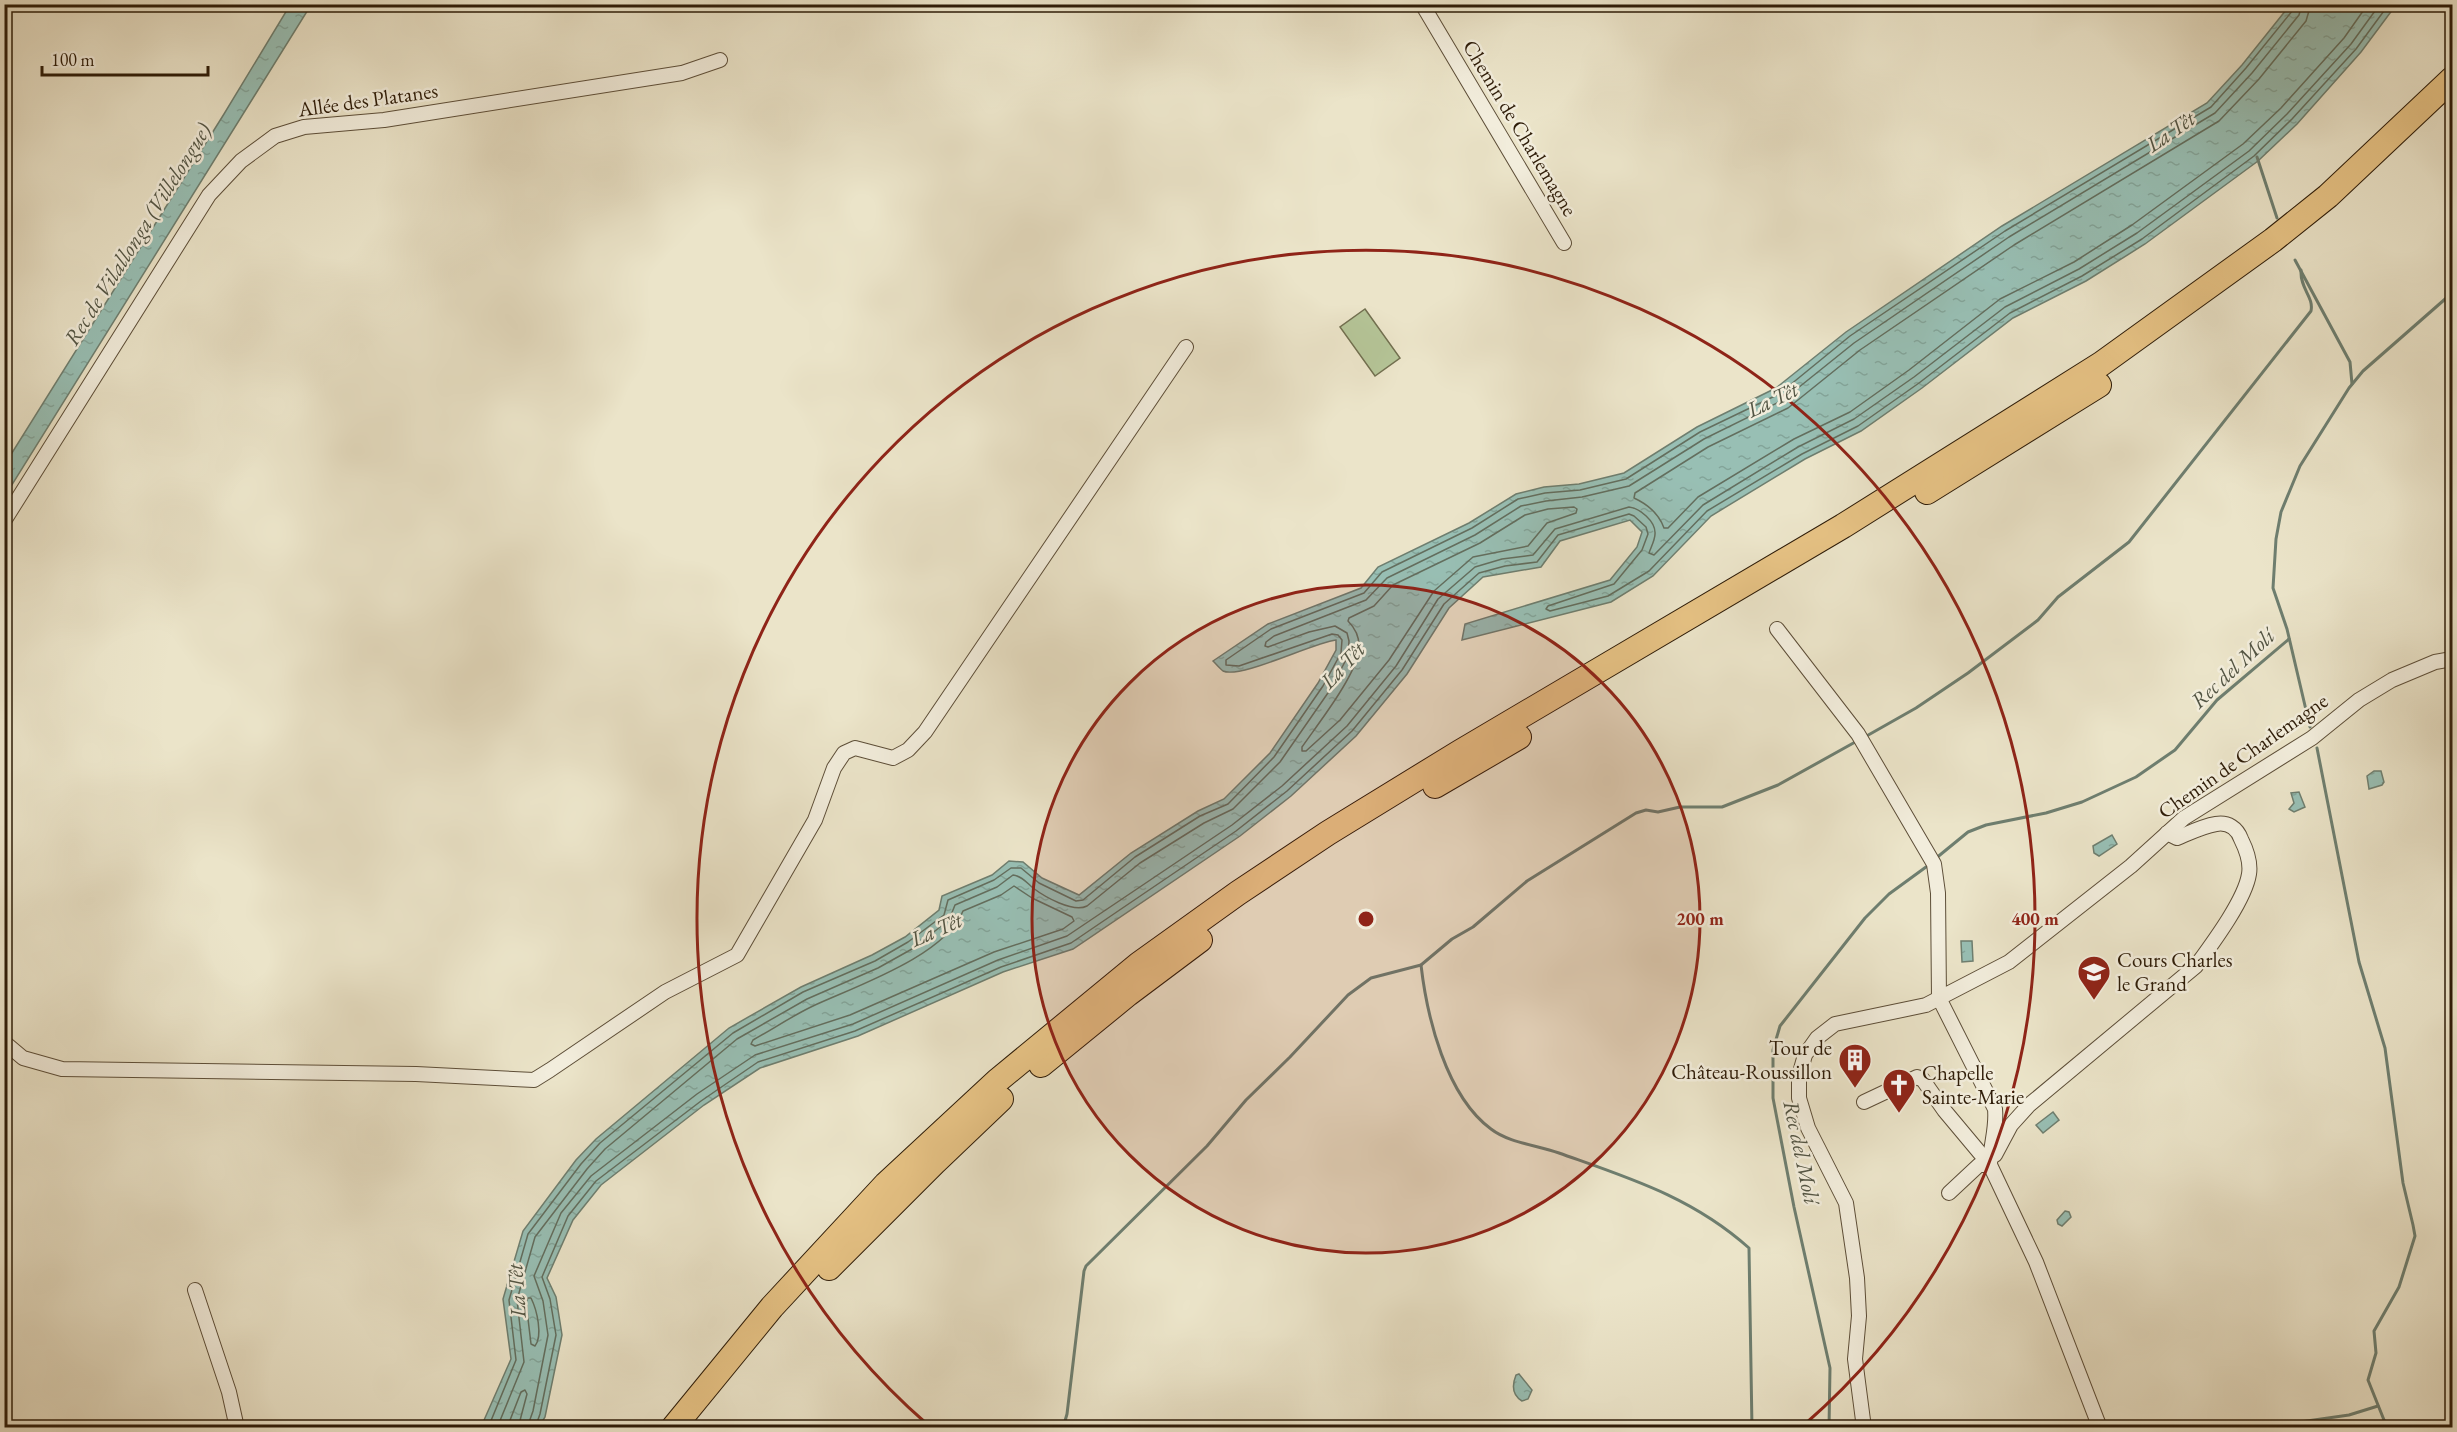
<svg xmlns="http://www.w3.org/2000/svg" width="2457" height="1432" viewBox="0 0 2457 1432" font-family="'EB Garamond',serif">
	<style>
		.pitch { fill: #b5c598; stroke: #727050; stroke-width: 1.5 }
		.water { fill: url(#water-ripples); stroke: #6e7e6f; stroke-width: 1.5 }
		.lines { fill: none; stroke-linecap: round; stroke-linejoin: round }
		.shore { stroke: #636e5e; stroke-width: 1.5 }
		.stream { stroke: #6e7e6f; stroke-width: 3 }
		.street-casing { stroke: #5d4e38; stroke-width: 16 }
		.highway-casing { stroke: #2e1c08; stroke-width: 26 }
		.street { stroke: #f2eddc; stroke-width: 14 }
		.highway { stroke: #e6c284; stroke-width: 24 }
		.ring { fill: none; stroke: #8f2418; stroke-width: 3 }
		.labels { text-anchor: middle; stroke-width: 5; stroke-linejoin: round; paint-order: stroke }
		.street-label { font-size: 21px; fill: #2e1c08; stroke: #f2eddc }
		.poi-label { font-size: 21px; fill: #2e1c08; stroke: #f2eddc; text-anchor: start }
		.water-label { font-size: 22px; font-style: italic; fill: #535544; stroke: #f2eddc }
		.centre { fill: #8f2418; stroke: #f2eddc; stroke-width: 3 }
		.ring-label { font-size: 18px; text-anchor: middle; font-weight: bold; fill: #8f2418; stroke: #f2eddc; stroke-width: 5; stroke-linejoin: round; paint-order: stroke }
	</style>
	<defs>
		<pattern id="water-ripples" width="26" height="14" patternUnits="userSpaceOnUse" patternTransform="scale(1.5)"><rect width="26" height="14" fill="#98bfb4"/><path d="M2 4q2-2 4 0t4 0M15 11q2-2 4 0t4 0" fill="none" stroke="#83a499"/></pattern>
	</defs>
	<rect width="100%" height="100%" fill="#ebe4c9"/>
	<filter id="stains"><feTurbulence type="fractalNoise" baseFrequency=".00333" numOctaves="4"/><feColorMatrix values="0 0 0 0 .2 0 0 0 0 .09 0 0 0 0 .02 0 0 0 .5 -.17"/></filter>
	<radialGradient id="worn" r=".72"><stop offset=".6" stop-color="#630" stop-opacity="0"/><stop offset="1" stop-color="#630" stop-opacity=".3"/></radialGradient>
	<polygon class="pitch" points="1365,309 1400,358 1375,376 1340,327"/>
	<g class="water">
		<polygon points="290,5 311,5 5,496 5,464 224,114"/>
		<path d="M2290 5H2396L2361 52 2297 124 2258 161 2145 244 2086 281 2013 318 1922 388 1861 431 1805 459 1711 516 1653 576 1611 602 1462 640 1465 624 1610 580 1637 547 1642 532 1630 520 1560 541 1541 567 1483 577 1449 608 1407 674 1356 736 1291 796 1240 836 1073 949 1003 972 858 1036 760 1068 704 1105 601 1185 573 1220 547 1278 556 1297 562 1335 545 1417 539 1427H481L511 1359 503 1299 523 1231 576 1160 596 1139 729 1028 801 987 872 955 905 937 939 910 942 896 992 875 1009 861 1023 862 1042 878 1079 895 1131 853 1198 811 1224 799 1270 753 1318 683 1336 650V640C1312 643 1241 679 1223 671 1220 669 1216 664 1213 661L1268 624 1361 588 1378 567 1469 523 1516 494 1544 487 1579 484 1624 473 1697 427 1776 388 1846 332 2002 226 2207 103 2242 65Z"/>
		<polygon points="2381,771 2384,782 2382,785 2369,789 2367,776 2374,771"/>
		<polygon points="2299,792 2305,807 2294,812 2289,809 2294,803 2291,793"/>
		<polygon points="2112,835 2117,844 2099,856 2094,853 2093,846"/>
		<polygon points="1961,941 1972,941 1973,961 1962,962"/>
		<polygon points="2053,1112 2059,1120 2043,1133 2036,1125"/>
		<polygon points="2065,1211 2069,1212 2071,1217 2062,1226 2058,1224 2057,1220"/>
		<path d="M1519 1374 1532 1390 1528 1399 1522 1401C1512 1395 1512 1385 1516 1375Z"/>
	</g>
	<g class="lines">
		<g class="shore">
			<path d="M2311 4 2306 21 2259 79 2219 121 2014 245 1860 350 1788 408 1708 447 1635 493 1634 498C1647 504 1659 514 1664 528H1668L1698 497 1794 439 1850 412 1909 370 2000 299 2074 262 2132 225 2243 144 2281 108 2344 38 2368 4"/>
			<path d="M1574 507 1577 509 1576 513 1547 523 1528 546 1473 557 1434 591 1389 660 1340 720 1306 751H1302V747C1318 724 1351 682 1358 655 1361 642 1357 630 1348 621L1349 618 1374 606 1393 585 1480 543 1525 515 1548 509Z"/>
			<path d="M1014 886 1032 898 1072 917 1074 921 1063 929 994 952 850 1015 755 1046 751 1044 753 1040C773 1029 792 1016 813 1006 856 986 945 956 963 911L1001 895Z"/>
			<path d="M528 1298H531C537 1310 543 1336 535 1346L531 1344 526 1302Z"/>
			<polyline points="488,1428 516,1360 509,1300 528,1234 581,1164 600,1143 733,1033 803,992 875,961 908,942 944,915 948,900 994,880 1011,868 1021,868 1039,883 1076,901 1083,900 1135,857 1200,816 1228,804 1274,757 1323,686 1341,653 1342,640 1338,635 1332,634 1239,666 1226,665 1226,660 1271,629 1364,593 1382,572 1472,528 1518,499 1545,493 1580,490 1626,479 1700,432 1779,394 1850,336 2005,231 2211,107 2246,68 2293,10 2295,4"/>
			<path d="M497 1428 524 1362 517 1300 535 1237 587 1169 605 1149 737 1039 807 999 878 968 912 949 949 920 955 905 997 887 1013 875C1022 876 1027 883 1033 888 1045 897 1073 913 1087 906L1140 863 1204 823 1233 809 1280 762 1330 690 1348 656 1349 641 1347 633 1335 626 1309 632 1268 647 1265 646 1266 642 1274 636 1366 600 1387 578 1475 535 1521 506 1546 501 1582 497 1629 486 1704 439 1783 400 1854 343 2009 237 2215 113 2252 73 2299 15 2302 4"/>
			<polyline points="507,1428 521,1392 525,1390 527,1394 518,1428"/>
			<path d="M527 1428 533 1411 548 1335 543 1301 534 1276 561 1213 591 1176 697 1094 755 1055 853 1024 998 960 1067 936 1232 825 1282 786 1347 726 1396 666 1438 599 1475 567 1502 559 1533 555 1555 529 1629 507C1639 508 1656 521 1655 534 1655 540 1651 547 1649 553L1654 555 1703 505 1798 447 1854 419 1914 377 2005 307 2079 269 2137 233 2249 151 2287 114 2351 44 2380 4"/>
			<polyline points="535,1428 540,1414 556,1335 550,1299 542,1277 568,1216 596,1181 701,1101 758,1062 855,1031 1001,967 1071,943 1236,831 1287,791 1352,731 1402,670 1444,604 1479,573 1505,566 1537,562 1558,535 1629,514 1634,516 1646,527 1648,534 1642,550 1614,584 1548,606 1546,609 1550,611 1608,596 1649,571 1707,511 1802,454 1858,426 1919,383 2010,313 2082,276 2142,239 2254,156 2292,119 2356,49 2389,4"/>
		</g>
		<g class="stream">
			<polyline points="2257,157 2277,218"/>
			<polyline points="2295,260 2350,362 2352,384"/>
			<polyline points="2310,727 2287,629 2273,588 2276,539 2281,512 2300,466 2349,388 2363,371 2452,293"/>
			<path d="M1863 738 1916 708 1968 673 2038 620 2058 597 2129 542 2311 311C2314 297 2300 289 2301 270"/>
			<polyline points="2317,748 2359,962 2385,1048 2403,1183 2413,1225 2415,1236 2399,1287 2374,1331 2376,1353 2368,1380 2384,1420 2393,1428"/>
			<polyline points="1935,859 1968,832 1986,825 2046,813 2082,802 2136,777 2175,750 2217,700 2289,639"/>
			<path d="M1421 965C1427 1017 1446 1096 1491 1129 1509 1143 1537 1145 1559 1153 1629 1178 1692 1197 1749 1248L1752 1428"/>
			<polyline points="1063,1428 1067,1414 1084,1271 1086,1266 1207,1146 1246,1100 1290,1057 1348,995 1371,978 1421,965 1452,939 1473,927 1527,881 1636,813 1646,810 1658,812 1680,807 1722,807 1778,785 1857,741"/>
			<polyline points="1829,1428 1830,1368 1794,1207 1773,1098 1773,1050 1780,1026 1865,918 1889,894 1926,867"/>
			<polyline points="2285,1428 2293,1423 2349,1415 2378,1406"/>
		</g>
		<g class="street-casing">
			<g id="street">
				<polyline points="1422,4 1564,243"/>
				<polyline points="4,521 209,195 241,161 275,136 304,127 384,120 682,73 720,60"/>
				<path d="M1777 629 1858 734 1934 864 1938 893 1939 998 1995 1109C1997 1130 1990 1145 1990 1165"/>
				<polyline points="4,1042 23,1058 62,1069 416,1074 534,1080 550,1070 665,992 737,955 815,820 834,768 844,753 855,748 893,758 908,750 925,732 1186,347"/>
				<polyline points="1864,1102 1917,1077 1923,1080 1944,1110 1990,1165 2036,1262 2100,1428"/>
				<path d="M1995 1155 2011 1125 2029 1105 2196 966C2212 944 2245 900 2249 874 2251 862 2246 849 2241 839 2237 828 2228 822 2216 824 2203 826 2189 833 2177 838L2167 833"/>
				<polyline points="1949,1193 1979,1165 1990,1165"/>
				<polyline points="195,1290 229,1392 237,1428"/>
				<polyline points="1864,1428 1855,1359 1859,1316 1857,1278 1846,1203 1808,1128 1799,1098 1799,1076 1805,1055 1817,1038 1835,1024 1926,1005 2009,962 2131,866 2184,818 2312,738 2359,700 2392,680 2435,662 2452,659"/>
			</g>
		</g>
		<g class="highway-casing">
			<g id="highway">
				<polyline points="1927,492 2099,385"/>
				<polyline points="1435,786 1519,737"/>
				<polyline points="1041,1065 1128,994 1200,940"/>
				<polyline points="829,1268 935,1162 1001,1099"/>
				<polyline points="673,1428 772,1307 886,1184 997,1081 1139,964 1238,893 1328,833 1460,752 1843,526 2101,364 2273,240 2328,196 2452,79"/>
			</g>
		</g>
		<use href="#street" class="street"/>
		<use href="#highway" class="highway"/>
	</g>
	<circle cx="1366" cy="919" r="334" fill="#8f2418" fill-opacity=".12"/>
	<g class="ring">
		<circle cx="1366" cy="919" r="334"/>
		<path d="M927 1424A669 669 0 1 1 1805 1424"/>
	</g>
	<defs>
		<g id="school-pin" transform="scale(1.725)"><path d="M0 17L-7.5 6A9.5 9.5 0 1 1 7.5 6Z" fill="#8f2418" stroke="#f2eddc"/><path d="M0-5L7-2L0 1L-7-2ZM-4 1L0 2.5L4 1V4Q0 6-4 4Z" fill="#fff"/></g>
		<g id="building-pin" transform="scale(1.725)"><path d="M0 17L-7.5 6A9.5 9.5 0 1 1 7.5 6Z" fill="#8f2418" stroke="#f2eddc"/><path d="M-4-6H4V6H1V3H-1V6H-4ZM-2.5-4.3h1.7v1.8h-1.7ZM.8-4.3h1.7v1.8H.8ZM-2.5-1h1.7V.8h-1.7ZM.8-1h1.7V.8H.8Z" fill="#fff"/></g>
		<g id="church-pin" transform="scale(1.725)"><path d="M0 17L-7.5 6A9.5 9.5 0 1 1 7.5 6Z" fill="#8f2418" stroke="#f2eddc"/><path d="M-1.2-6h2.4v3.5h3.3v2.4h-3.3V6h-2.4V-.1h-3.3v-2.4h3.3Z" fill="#fff"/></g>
	</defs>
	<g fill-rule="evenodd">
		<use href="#school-pin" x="2094" y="972"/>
		<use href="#building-pin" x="1855" y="1060"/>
		<use href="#church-pin" x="1899" y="1085"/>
	</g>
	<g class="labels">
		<g class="street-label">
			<text transform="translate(368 100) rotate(-8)" y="7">Allée des Platanes</text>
			<text transform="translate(1520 128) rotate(59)" y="7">Chemin de Charlemagne</text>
			<text transform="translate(2243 756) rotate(-35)" y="7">Chemin de Charlemagne</text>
		</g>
		<g class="poi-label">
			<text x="2117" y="967">Cours Charles<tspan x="2117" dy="24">le Grand</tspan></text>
			<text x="1832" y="1055" text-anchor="end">Tour de<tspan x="1832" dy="24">Château-Roussillon</tspan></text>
			<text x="1922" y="1080">Chapelle<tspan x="1922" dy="24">Sainte-Marie</tspan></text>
		</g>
		<g class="water-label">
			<text transform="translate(2170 131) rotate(-35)" y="8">La Têt</text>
			<text transform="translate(137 234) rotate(-58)" y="8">Rec de Vilallonga (Villelongue)</text>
			<text transform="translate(1772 399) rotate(-26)" y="8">La Têt</text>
			<text transform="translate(1342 665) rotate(-47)" y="8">La Têt</text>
			<text transform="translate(2232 668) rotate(-43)" y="8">Rec del Molí</text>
			<text transform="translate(936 929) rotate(-24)" y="8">La Têt</text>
			<text transform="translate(1802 1152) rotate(78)" y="8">Rec del Molí</text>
			<text transform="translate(516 1291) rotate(-94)" y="8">La Têt</text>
		</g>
	</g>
	<circle cx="1366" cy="919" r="9" class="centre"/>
	<g class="ring-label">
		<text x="1700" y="925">200 m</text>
		<text x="2035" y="925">400 m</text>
	</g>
	<rect width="2457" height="1432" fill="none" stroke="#ebe4c9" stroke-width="24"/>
	<rect x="6" y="6" width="2445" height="1420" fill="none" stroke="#2e1c08" stroke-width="3"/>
	<rect x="12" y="12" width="2433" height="1408" fill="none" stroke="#2e1c08" stroke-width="1.5"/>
	<path d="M42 66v9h166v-9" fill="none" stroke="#2e1c08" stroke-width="3"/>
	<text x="51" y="66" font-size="18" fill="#2e1c08" stroke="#f2eddc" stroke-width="4.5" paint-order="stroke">100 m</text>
	<rect width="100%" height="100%" filter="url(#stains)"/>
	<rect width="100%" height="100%" fill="url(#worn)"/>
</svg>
